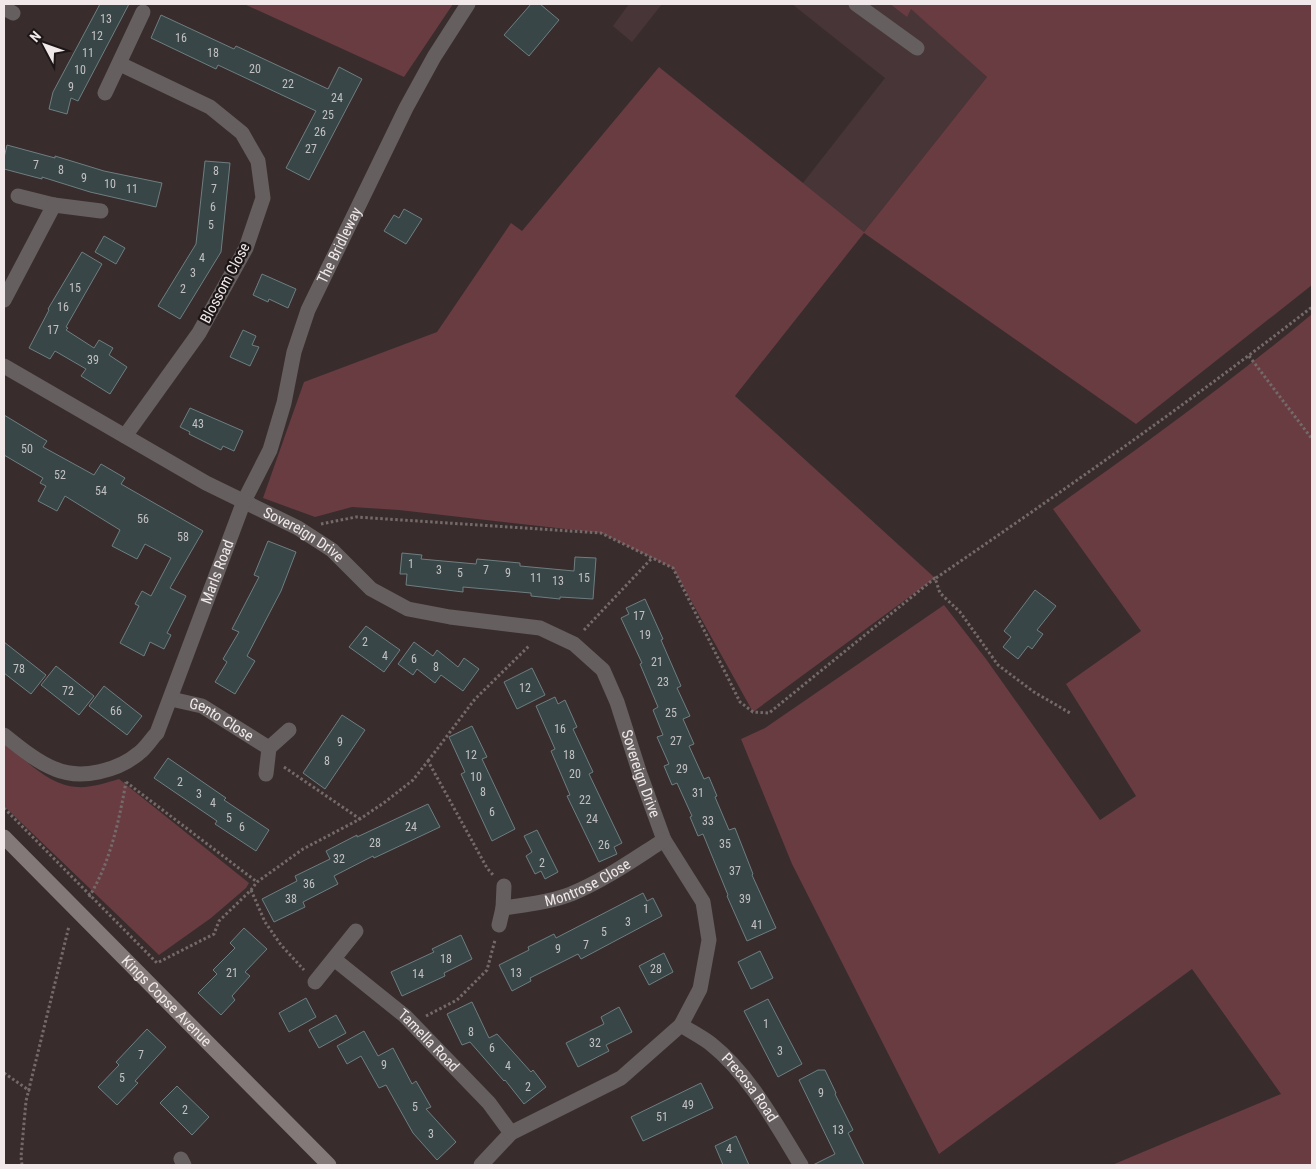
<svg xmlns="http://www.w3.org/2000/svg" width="1316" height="1169" viewBox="0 0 1316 1169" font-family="'Roboto Condensed',sans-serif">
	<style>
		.built { fill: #483537 }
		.green { fill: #683c41 }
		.building { fill: #384648; stroke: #6e7e7f }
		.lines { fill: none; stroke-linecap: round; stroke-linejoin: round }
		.path { stroke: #756a6a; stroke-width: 3; stroke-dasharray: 2.5 2.5; stroke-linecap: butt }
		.street { stroke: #655f5f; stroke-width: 15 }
		.secondary { stroke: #837979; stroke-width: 15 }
		.labels { text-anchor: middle; stroke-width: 4.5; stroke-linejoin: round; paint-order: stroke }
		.number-label { font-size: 12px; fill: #c3c0c1 }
		.street-label { font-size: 15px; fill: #f1e9e9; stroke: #1c1617 }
	</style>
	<rect width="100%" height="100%" fill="#392c2d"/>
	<g class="built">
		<polygon points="629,4 662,4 632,42 613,26"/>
		<polygon points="792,4 890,4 907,16 911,8 987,77 864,232 803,183 885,78"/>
	</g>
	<g class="green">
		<polygon points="244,4 453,4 404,77"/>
		<polygon points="890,4 1312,4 1312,285 1136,424 864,233 735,396 935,578 753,712 673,568 601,533 399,510 352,507 315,517 263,498 304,382 437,332 511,223 522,231 659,67 864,232 987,77 911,9 907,17"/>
		<path d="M1312 314V1165H1112L1281 1094 1192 969 939 1154 792 864 741 739 765 728 944 605 986 659 1100 820 1136 796 1066 684 1141 631 1053 509C1142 446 1229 383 1312 314Z"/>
		<path d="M4 743C25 759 49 786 77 787 91 788 105 783 119 779L249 883 246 888 211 918 159 955 4 806Z"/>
	</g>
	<g class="building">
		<polygon points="100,4 129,4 78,101 71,98 67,114 49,109 53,92"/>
		<polygon points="531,4 540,4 559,20 529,56 504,35"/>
		<polygon points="161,15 234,49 236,46 328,89 339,67 362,79 309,180 286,168 316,111 218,65 216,69 151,38"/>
		<polygon points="7,145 55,158 55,156 104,171 162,183 156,207 90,192 42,177 42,179 4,169 4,158"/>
		<polygon points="205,161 230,163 221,252 180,319 158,306 196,244"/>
		<polygon points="404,209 422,219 406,244 384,231 394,215 399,218"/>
		<polygon points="104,236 125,248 116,264 95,252"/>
		<polygon points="82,252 102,264 66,327 68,328 66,330 94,348 99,340 113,348 109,355 127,367 110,394 81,376 86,369 55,351 50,359 29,348 49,310 48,309"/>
		<polygon points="262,274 296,289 288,308 269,299 268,302 253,295"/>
		<polygon points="243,330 256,336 252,345 259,347 250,366 230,357"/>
		<polygon points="190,408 243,431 234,451 223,446 221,450 189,434 190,432 180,427"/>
		<polygon points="4,415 47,441 43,447 94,475 101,464 125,478 121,484 203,531 170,588 186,596 167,633 171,635 164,649 150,642 144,656 120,643 139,606 135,604 142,591 151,596 171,558 145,544 137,559 112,546 120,530 65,496 57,511 38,501 46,486 40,483 43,478 4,455"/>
		<polygon points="268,541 296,552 281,591 247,656 255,661 235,694 215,682 227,662 223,659 239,632 232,629 259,577 254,575"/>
		<polygon points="402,553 422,555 421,559 476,564 477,559 520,563 520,566 574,571 575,557 596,558 593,599 560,597 560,599 531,596 531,593 463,587 463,592 406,585 407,574 400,574"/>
		<polygon points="1035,590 1056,606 1037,630 1043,634 1032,649 1028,646 1018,659 1003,647 1011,637 1004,631"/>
		<polygon points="645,599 663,639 661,640 681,686 677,688 690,716 683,719 694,744 689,746 704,779 709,777 717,796 715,797 729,830 735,828 753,874 752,875 776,928 747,941 727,896 728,895 703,834 698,836 690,817 692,816 677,783 672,785 664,766 669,764 657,737 663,735 653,710 658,707 640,664 642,663 621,618 629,614 626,608"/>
		<polygon points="366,626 400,650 384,672 349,647"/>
		<polygon points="4,642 46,675 31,694 4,673"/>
		<polygon points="414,642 433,656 437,650 458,667 464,658 479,669 463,691 441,675 435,683 417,669 413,675 398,664"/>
		<polygon points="56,666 94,696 79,715 41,685"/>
		<polygon points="532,668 545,695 517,709 504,682"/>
		<polygon points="104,686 142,716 127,735 89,706"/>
		<polygon points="555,697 558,704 565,700 577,727 573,729 593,772 589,774 622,843 614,847 617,854 599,862 567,796 570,795 551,751 555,749 536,706"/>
		<polygon points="342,715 365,730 325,789 303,773"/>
		<polygon points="472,726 487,757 482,759 515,829 492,841 461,774 465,772 449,737"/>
		<polygon points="168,758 226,798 224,800 269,830 256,851 215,824 217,821 154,778"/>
		<polygon points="428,804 440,827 374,858 373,856 334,876 338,884 303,902 305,907 274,922 262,899 297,881 295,876 330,859 326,851 357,835 357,837"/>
		<polygon points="537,830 558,872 545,879 541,871 535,874 526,856 532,852 524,836"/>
		<polygon points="643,893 647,901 653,898 662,916 581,959 578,954 530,978 531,981 512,991 499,965 529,950 528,947 554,934 556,938"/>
		<polygon points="244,928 267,949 245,972 250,976 232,996 235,1000 221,1015 198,993 217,974 213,970 235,948 230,943"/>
		<polygon points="461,935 472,959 444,973 445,976 402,996 391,972 434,952 432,949"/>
		<polygon points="760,951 773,978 751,989 738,962"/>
		<polygon points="664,953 673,972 649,985 639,966"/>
		<polygon points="306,998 316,1017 289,1032 279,1013"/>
		<polygon points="768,999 802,1064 778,1077 744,1011"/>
		<polygon points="472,1002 489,1038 497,1034 531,1072 533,1070 546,1087 524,1104 505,1080 504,1081 470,1042 462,1045 447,1014"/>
		<polygon points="619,1007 632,1032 606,1045 609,1051 578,1067 566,1043 604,1024 601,1017"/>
		<polygon points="336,1015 346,1033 319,1048 309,1030"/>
		<polygon points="147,1029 166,1047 135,1081 138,1083 117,1105 98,1087 119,1065 116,1062"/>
		<polygon points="364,1031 378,1056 393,1048 412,1084 416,1081 431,1107 426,1109 456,1142 437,1160 413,1133 386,1085 379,1088 361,1056 347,1064 337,1046"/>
		<polygon points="818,1070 825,1070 836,1093 835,1094 853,1130 848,1133 864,1165 813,1165 835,1154 799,1080"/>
		<polygon points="701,1083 713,1108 643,1141 631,1117"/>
		<polygon points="177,1086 209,1117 192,1135 160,1103"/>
		<polygon points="736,1136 749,1165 723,1165 715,1146"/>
	</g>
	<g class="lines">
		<g class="path">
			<polyline points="1249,356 1312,439"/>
			<polyline points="321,524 356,517 601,533 673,568 740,702 753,712 769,713 935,578 940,593 960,612 998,665 1034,692 1070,713"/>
			<path d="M936 578C1063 491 1190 402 1312 307"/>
			<polyline points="584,630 652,558"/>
			<polyline points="428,761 475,699 530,645"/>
			<polyline points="284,767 360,819"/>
			<polyline points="126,782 257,882"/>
			<polyline points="4,808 157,963 214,934 219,921 251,890 257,882 303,849 360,819 385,802 413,780 428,761 487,868 493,875"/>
			<polyline points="251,890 265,922 281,945 304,970"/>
			<path d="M89 897C110 863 119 821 126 782"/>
			<polyline points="426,1016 457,1000 487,970 495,940"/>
			<polyline points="4,1073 30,1091"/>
			<polyline points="22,1165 21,1157 26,1101 69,926"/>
		</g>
		<g class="street">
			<polyline points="856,4 917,48"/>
			<polyline points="4,8 13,13"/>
			<polyline points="120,64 210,107 242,133 258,161 263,198 246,248 199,333 125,436"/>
			<polyline points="105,93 143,12"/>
			<polyline points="18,196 54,205 101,211"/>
			<polyline points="4,300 54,205"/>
			<path id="s1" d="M4 366 206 483 298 528 332 550 371 589 408 609 450 617 540 628 574 644 603 670 617 702 640 774 664 840 703 902 709 940 700 989 681 1025 621 1078 511 1133 481 1165"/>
			<path id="s2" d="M171 699 202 706 269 748"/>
			<path id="s3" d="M4 735C19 747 37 762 55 769 81 780 118 771 139 753 146 748 151 739 157 733L244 501 270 450 284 403 294 352 308 310 406 108 434 57 468 4"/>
			<polyline points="266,774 269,748 289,730"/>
			<path id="s4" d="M503 908C526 905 550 902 571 894 605 880 634 859 664 840"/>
			<polyline points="499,925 503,908 504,886"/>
			<path id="s5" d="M334 959 405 1016 489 1103 511 1133"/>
			<polyline points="315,982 356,931"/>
			<path id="s6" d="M681 1025C690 1031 702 1037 711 1044 749 1074 776 1124 801 1165"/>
			<polyline points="181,1159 184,1165"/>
		</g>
		<path class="secondary" id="s7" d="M4 837 329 1165"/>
	</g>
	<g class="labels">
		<g class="number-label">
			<text x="106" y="23">13</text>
			<text x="97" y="40">12</text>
			<text x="181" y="42">16</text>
			<text x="88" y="57">11</text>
			<text x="213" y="57">18</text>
			<text x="255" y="73">20</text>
			<text x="80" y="74">10</text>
			<text x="288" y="88">22</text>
			<text x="71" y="91">9</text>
			<text x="337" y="102">24</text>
			<text x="328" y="119">25</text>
			<text x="320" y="136">26</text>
			<text x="311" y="153">27</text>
			<text x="36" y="169">7</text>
			<text x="61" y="174">8</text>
			<text x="216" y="175">8</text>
			<text x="84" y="182">9</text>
			<text x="110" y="188">10</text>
			<text x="132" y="193">11</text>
			<text x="214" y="193">7</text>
			<text x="213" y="211">6</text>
			<text x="211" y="229">5</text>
			<text x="202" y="262">4</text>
			<text x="193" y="277">3</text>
			<text x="75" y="292">15</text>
			<text x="183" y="293">2</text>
			<text x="63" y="311">16</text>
			<text x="53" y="334">17</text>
			<text x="93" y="364">39</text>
			<text x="198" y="428">43</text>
			<text x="27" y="453">50</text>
			<text x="60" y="479">52</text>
			<text x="101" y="495">54</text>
			<text x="143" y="523">56</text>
			<text x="183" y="541">58</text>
			<text x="411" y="568">1</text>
			<text x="439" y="574">3</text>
			<text x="486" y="574">7</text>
			<text x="460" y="577">5</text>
			<text x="508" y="577">9</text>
			<text x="536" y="582">11</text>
			<text x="584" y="582">15</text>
			<text x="558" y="585">13</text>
			<text x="639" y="620">17</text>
			<text x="645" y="639">19</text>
			<text x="365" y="646">2</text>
			<text x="385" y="660">4</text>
			<text x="414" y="663">6</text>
			<text x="657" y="666">21</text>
			<text x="436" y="671">8</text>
			<text x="19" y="673">78</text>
			<text x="663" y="686">23</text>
			<text x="525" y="692">12</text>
			<text x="68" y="695">72</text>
			<text x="116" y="715">66</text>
			<text x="671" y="717">25</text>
			<text x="560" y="733">16</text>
			<text x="676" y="745">27</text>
			<text x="340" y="746">9</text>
			<text x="471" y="759">12</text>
			<text x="569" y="759">18</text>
			<text x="327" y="765">8</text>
			<text x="682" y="773">29</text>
			<text x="575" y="778">20</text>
			<text x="476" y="781">10</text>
			<text x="180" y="786">2</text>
			<text x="483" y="796">8</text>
			<text x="698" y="797">31</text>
			<text x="199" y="798">3</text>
			<text x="585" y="804">22</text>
			<text x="213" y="807">4</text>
			<text x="492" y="816">6</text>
			<text x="229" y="822">5</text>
			<text x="592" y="823">24</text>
			<text x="708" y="825">33</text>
			<text x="242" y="831">6</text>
			<text x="411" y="831">24</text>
			<text x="375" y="847">28</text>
			<text x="725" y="848">35</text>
			<text x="604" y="849">26</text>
			<text x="339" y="863">32</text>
			<text x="542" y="867">2</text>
			<text x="735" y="875">37</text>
			<text x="309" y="888">36</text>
			<text x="291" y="903">38</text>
			<text x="745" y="903">39</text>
			<text x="646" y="913">1</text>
			<text x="628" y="926">3</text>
			<text x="757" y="929">41</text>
			<text x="604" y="936">5</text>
			<text x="586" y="949">7</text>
			<text x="558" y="953">9</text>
			<text x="446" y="963">18</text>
			<text x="656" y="973">28</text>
			<text x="232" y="977">21</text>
			<text x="516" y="977">13</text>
			<text x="418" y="978">14</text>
			<text x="766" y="1028">1</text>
			<text x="471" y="1036">8</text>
			<text x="595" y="1047">32</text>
			<text x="492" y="1052">6</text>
			<text x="780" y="1055">3</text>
			<text x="141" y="1059">7</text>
			<text x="384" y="1069">9</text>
			<text x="508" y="1070">4</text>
			<text x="122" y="1082">5</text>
			<text x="528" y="1091">2</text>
			<text x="821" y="1097">9</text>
			<text x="688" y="1109">49</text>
			<text x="415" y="1111">5</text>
			<text x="185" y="1114">2</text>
			<text x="662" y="1121">51</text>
			<text x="838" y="1134">13</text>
			<text x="431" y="1138">3</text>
			<text x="729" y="1153">4</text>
		</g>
		<g class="street-label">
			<text dy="5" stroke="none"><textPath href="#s3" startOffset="700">The Bridleway</textPath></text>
			<text transform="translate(225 283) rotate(-62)" y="5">Blossom Close</text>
			<text dy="5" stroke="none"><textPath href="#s1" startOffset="344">Sovereign Drive</textPath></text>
			<text dy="5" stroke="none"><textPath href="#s3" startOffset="350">Marls Road</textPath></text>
			<text dy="5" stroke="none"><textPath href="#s2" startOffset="55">Gento Close</textPath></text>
			<text dy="5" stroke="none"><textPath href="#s1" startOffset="794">Sovereign Drive</textPath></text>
			<text dy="5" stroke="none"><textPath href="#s4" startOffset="89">Montrose Close</textPath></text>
			<text dy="5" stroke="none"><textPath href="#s7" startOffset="231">Kings Copse Avenue</textPath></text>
			<text dy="5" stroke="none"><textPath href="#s5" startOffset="125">Tamella Road</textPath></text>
			<text dy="5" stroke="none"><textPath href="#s6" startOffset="94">Precosa Road</textPath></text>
		</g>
	</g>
	<rect width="1316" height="1169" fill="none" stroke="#f1e9e9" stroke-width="10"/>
	<g transform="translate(45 45) rotate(311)" stroke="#1c1617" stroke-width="4" paint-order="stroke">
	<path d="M0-4L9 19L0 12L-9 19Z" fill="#f1e9e9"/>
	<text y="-8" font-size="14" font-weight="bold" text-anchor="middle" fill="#f1e9e9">N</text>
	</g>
</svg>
